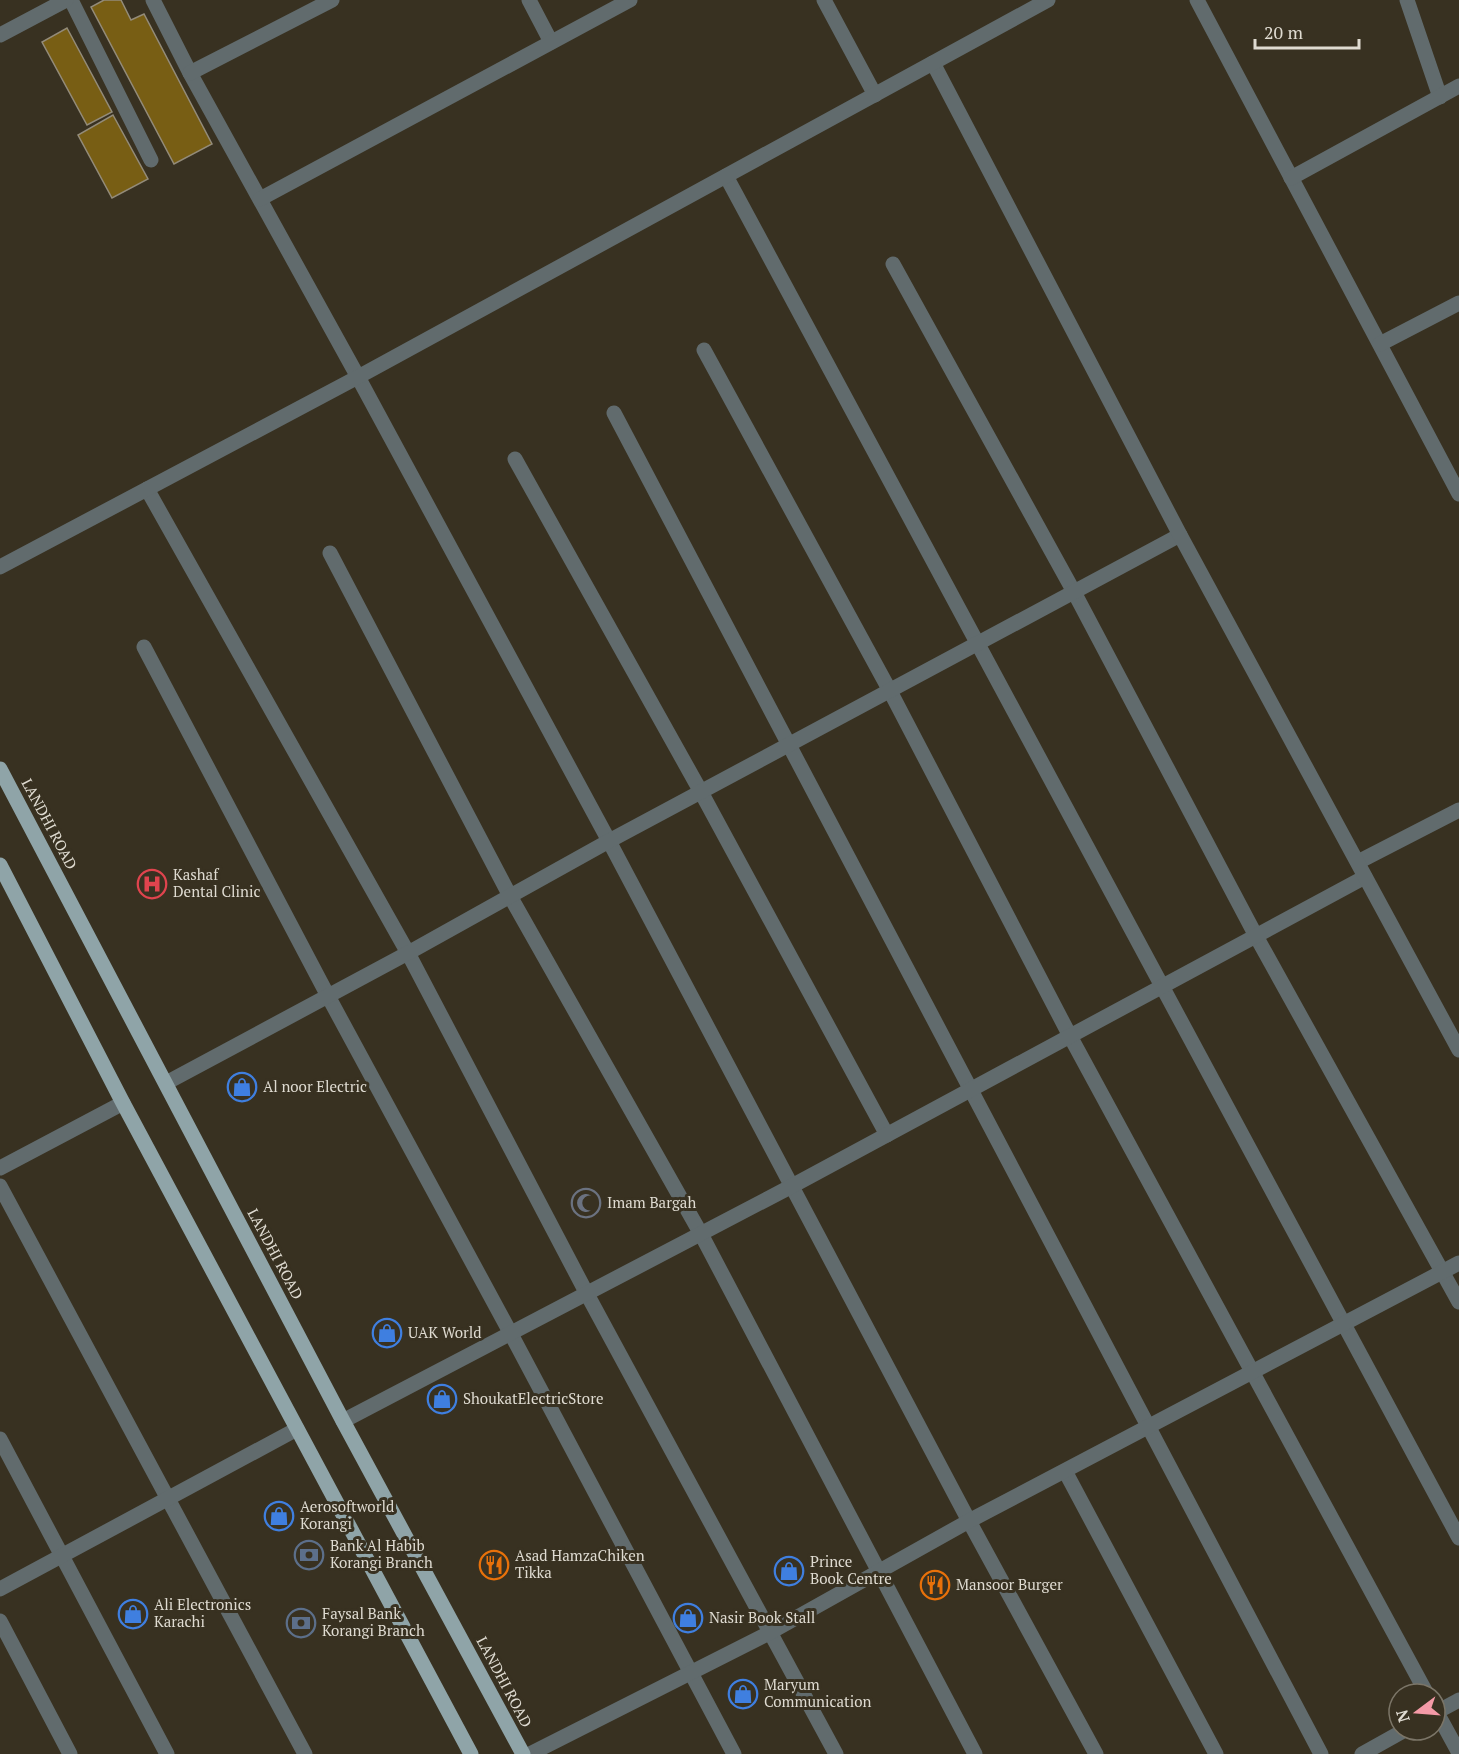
<svg xmlns="http://www.w3.org/2000/svg" width="1459" height="1754" viewBox="0 0 1459 1754" font-family="'PT Serif',serif">
	<style>
		.building { fill: #785e14; stroke: #938b79; stroke-width: 1.5 }
		.lines { fill: none; stroke-linecap: round; stroke-linejoin: round }
		.service { stroke: #616b6d; stroke-width: 15 }
		.minor { stroke: #616b6d; stroke-width: 15 }
		.tertiary { stroke: #616b6d; stroke-width: 15 }
		.primary { stroke: #8fa4a8; stroke-width: 15 }
		.labels { text-anchor: middle; stroke-width: 6; stroke-linejoin: round; paint-order: stroke }
		.street-label { font-size: 15px; fill: #dfdbd1; stroke: #383121 }
		.poi-label { font-size: 15px; fill: #dfdbd1; stroke: #383121; text-anchor: start }
	</style>
	<rect width="100%" height="100%" fill="#383121"/>
	<g class="building">
		<polygon points="104,0 121,0 131,20 144,14 212,144 174,164 91,7"/>
		<polygon points="67,28 112,112 87,125 42,42"/>
		<polygon points="113,115 148,179 112,198 78,135"/>
	</g>
	<g class="lines">
		<g class="service">
			<polyline points="71,0 151,160"/>
			<polyline points="0,35 66,0"/>
		</g>
		<g class="minor">
			<polyline points="153,0 190,73 358,377 609,841 969,1521 1096,1754"/>
			<polyline points="529,0 551,42"/>
			<polyline points="824,0 875,95"/>
			<polyline points="1197,0 1459,494"/>
			<polyline points="1407,0 1440,97"/>
			<polyline points="190,73 332,0"/>
			<polyline points="726,176 1459,1538"/>
			<polyline points="1291,178 1459,86"/>
			<polyline points="260,199 630,0"/>
			<polyline points="893,264 1074,592 1256,936 1459,1302"/>
			<polyline points="1380,344 1459,303"/>
			<polyline points="704,350 890,691 1070,1036 1427,1694"/>
			<polyline points="614,413 1321,1754"/>
			<polyline points="515,459 701,792 887,1135"/>
			<polyline points="147,489 408,953 587,1294 836,1754"/>
			<polyline points="330,553 510,896 701,1234 975,1754"/>
			<polyline points="144,647 328,996 511,1334 734,1754"/>
			<polyline points="1358,862 1459,810"/>
			<polyline points="166,1083 408,953 609,841 1180,535"/>
			<polyline points="0,1168 123,1103"/>
			<polyline points="0,1186 305,1754"/>
			<polyline points="343,1421 792,1186 1365,877"/>
			<polyline points="0,1439 167,1754"/>
			<polyline points="1065,1471 1216,1754"/>
			<polyline points="0,1589 297,1429"/>
			<polyline points="0,1621 70,1754"/>
			<polyline points="1435,1709 1459,1753"/>
			<polyline points="1435,1713 1459,1700"/>
			<polyline points="530,1754 769,1633 969,1521 1459,1263"/>
			<polyline points="1362,1754 1405,1730"/>
		</g>
		<g class="tertiary">
			<polyline points="933,63 1180,535 1459,1050"/>
			<polyline points="0,567 358,377 1048,0"/>
		</g>
		<g class="primary">
			<polyline points="0,769 343,1421 523,1754"/>
			<polyline points="0,865 123,1103 471,1754"/>
		</g>
	</g>
	<defs>
		<g id="hospital-ring" transform="scale(1.5)"><circle r="9.5" fill="#383121" stroke="#e0444e" stroke-width="1.5"/><path d="M-5-5h3v3.5h4V-5h3V5h-3V1.5h-4V5h-3Z" fill="#e0444e"/></g>
		<g id="shop-ring" transform="scale(1.5)"><circle r="9.5" fill="#383121" stroke="#3f7fe0" stroke-width="1.5"/><path d="M-5-2.5h2.3a2.7 3.5 0 0 1 5.4 0H5L5.5 6h-11ZM-1.5-2.5h3a1.5 2.3 0 0 0-3 0Z" fill="#3f7fe0"/></g>
		<g id="mosque-ring" transform="scale(1.5)"><circle r="9.5" fill="#383121" stroke="#6b7280" stroke-width="1.5"/><path d="M3.5-4.9A6 6 0 1 0 3.5 4.9A5 5 0 1 1 3.5-4.9Z" fill="#6b7280"/></g>
		<g id="bank-ring" transform="scale(1.5)"><circle r="9.5" fill="#383121" stroke="#5c6f8a" stroke-width="1.5"/><path d="M-6-4H6V4H-6ZM0-2.3a2.3 2.3 0 1 0 0 4.6a2.3 2.3 0 1 0 0-4.6Z" fill="#5c6f8a"/></g>
		<g id="restaurant-ring" transform="scale(1.5)"><circle r="9.5" fill="#383121" stroke="#e8710a" stroke-width="1.5"/><path d="M-5-6h1v4h1v-4h1v4h1v-4h1v5L-1.5 .5V6h-2V.5L-5-1ZM5-6V6H3V1.5H1.5Q1.5-4 5-6Z" fill="#e8710a"/></g>
	</defs>
	<g fill-rule="evenodd">
		<use href="#hospital-ring" x="152" y="884"/>
		<use href="#shop-ring" x="242" y="1087"/>
		<use href="#mosque-ring" x="586" y="1203"/>
		<use href="#shop-ring" x="387" y="1333"/>
		<use href="#shop-ring" x="442" y="1399"/>
		<use href="#shop-ring" x="279" y="1516"/>
		<use href="#bank-ring" x="309" y="1555"/>
		<use href="#restaurant-ring" x="494" y="1565"/>
		<use href="#shop-ring" x="789" y="1571"/>
		<use href="#restaurant-ring" x="935" y="1585"/>
		<use href="#shop-ring" x="133" y="1614"/>
		<use href="#shop-ring" x="688" y="1618"/>
		<use href="#bank-ring" x="301" y="1623"/>
		<use href="#shop-ring" x="743" y="1694"/>
	</g>
	<g class="labels">
		<g class="street-label">
			<text transform="translate(49 824) rotate(62)" y="5">LANDHI ROAD</text>
			<text transform="translate(275 1254) rotate(62)" y="5">LANDHI ROAD</text>
			<text transform="translate(504 1682) rotate(62)" y="5">LANDHI ROAD</text>
		</g>
		<g class="poi-label">
			<text x="173" y="880">Kashaf<tspan x="173" dy="17">Dental Clinic</tspan></text>
			<text x="263" y="1092">Al noor Electric</text>
			<text x="607" y="1208">Imam Bargah</text>
			<text x="408" y="1338">UAK World</text>
			<text x="463" y="1404">ShoukatElectricStore</text>
			<text x="300" y="1512">Aerosoftworld<tspan x="300" dy="17">Korangi</tspan></text>
			<text x="330" y="1551">Bank Al Habib<tspan x="330" dy="17">Korangi Branch</tspan></text>
			<text x="515" y="1561">Asad HamzaChiken<tspan x="515" dy="17">Tikka</tspan></text>
			<text x="810" y="1567">Prince<tspan x="810" dy="17">Book Centre</tspan></text>
			<text x="956" y="1590">Mansoor Burger</text>
			<text x="154" y="1610">Ali Electronics<tspan x="154" dy="17">Karachi</tspan></text>
			<text x="322" y="1619">Faysal Bank<tspan x="322" dy="17">Korangi Branch</tspan></text>
			<text x="709" y="1623">Nasir Book Stall</text>
			<text x="764" y="1690">Maryum<tspan x="764" dy="17">Communication</tspan></text>
		</g>
	</g>
	<g transform="translate(1417 1712) rotate(254)"><circle r="28" fill="#383121" stroke="#7b7567" stroke-width="1.5"/>
	<path d="M0-4.5L10 22L0 15L-10 22Z" fill="#f49aa7"/>
	<text y="-9" font-size="16" font-weight="bold" text-anchor="middle" fill="#dfdbd1">N</text>
	</g>
	<path d="M1255 39v9h104v-9" fill="none" stroke="#dfdbd1" stroke-width="3"/>
	<text x="1264" y="39" font-size="18" fill="#dfdbd1" stroke="#383121" stroke-width="4.5" paint-order="stroke">20 m</text>
</svg>
